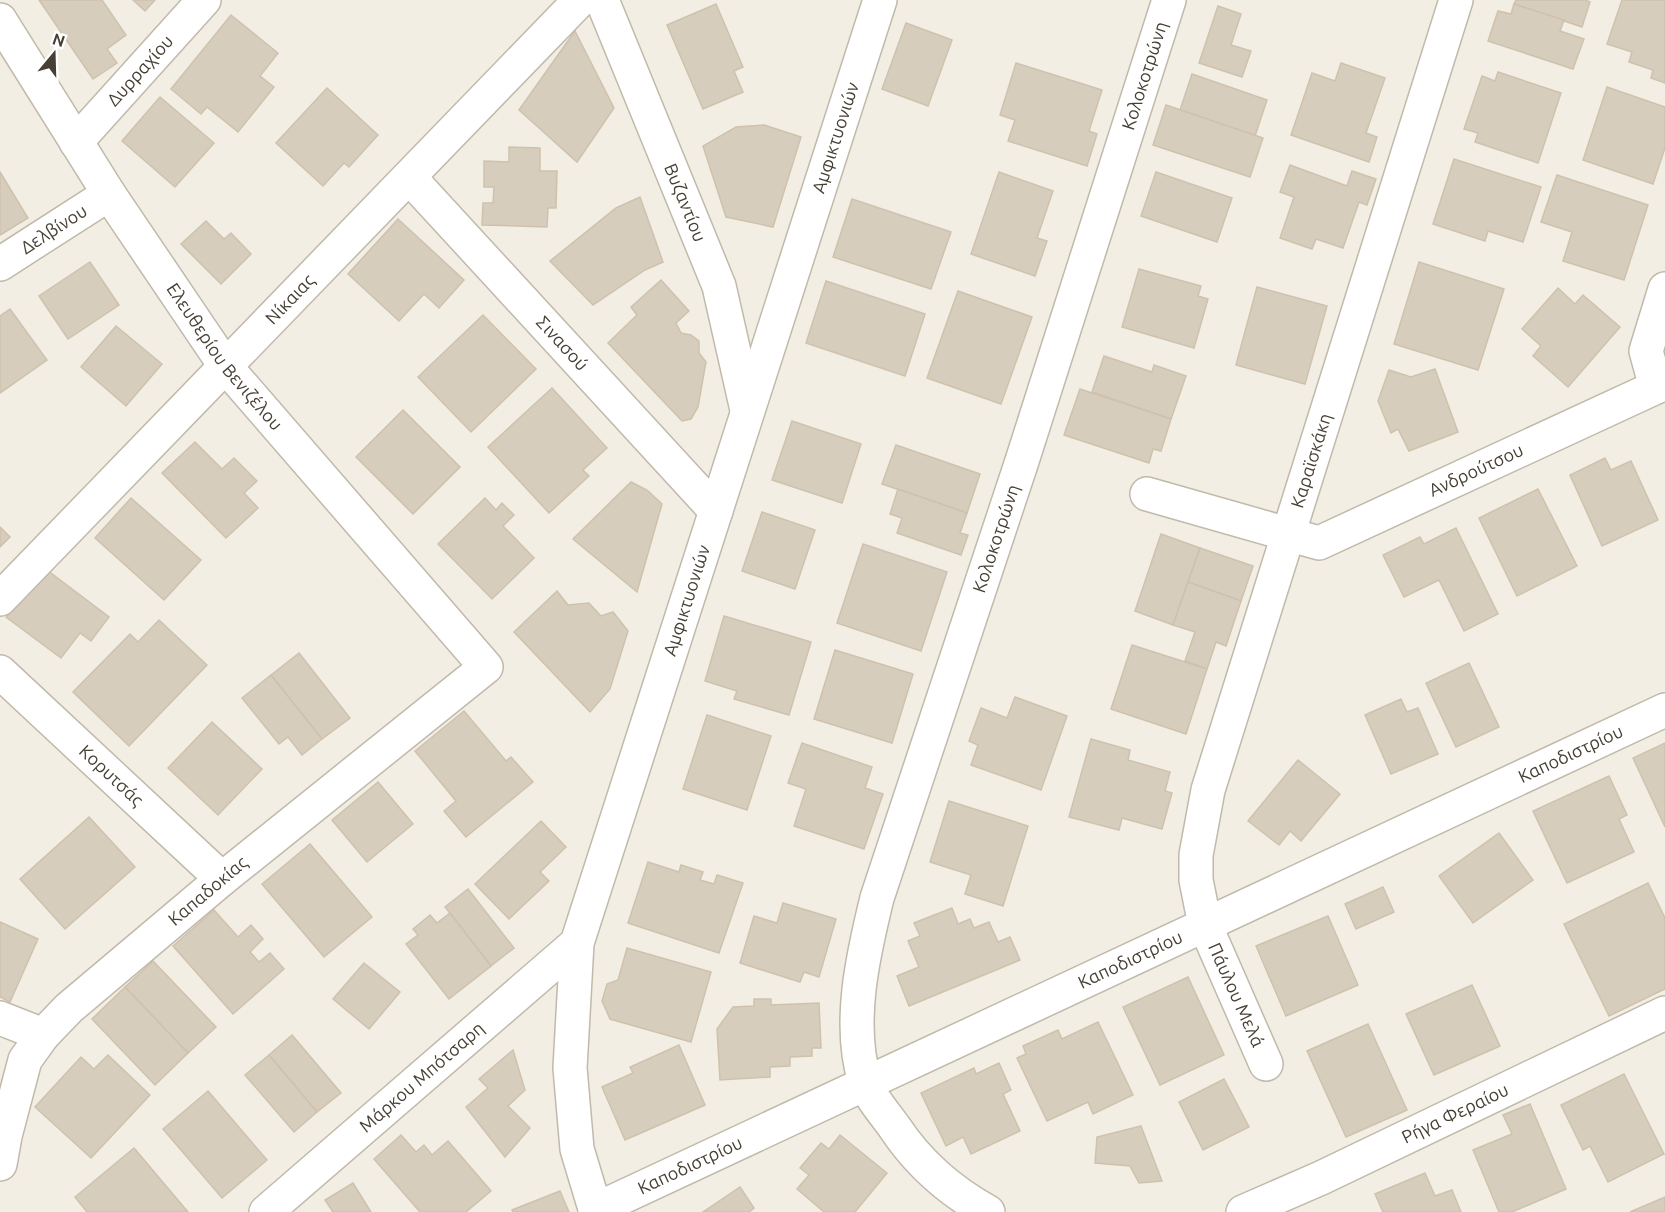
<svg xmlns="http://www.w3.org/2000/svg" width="1665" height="1212" viewBox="0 0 1665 1212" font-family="Ubuntu,sans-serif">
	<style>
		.building { fill: #d7cdbd; stroke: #cfc2ad; stroke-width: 1.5 }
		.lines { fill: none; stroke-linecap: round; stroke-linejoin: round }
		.minor-casing { stroke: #c1b9aa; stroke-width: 36 }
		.minor { stroke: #fff; stroke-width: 33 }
		.labels { text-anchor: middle; stroke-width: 4.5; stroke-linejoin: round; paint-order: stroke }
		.street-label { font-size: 18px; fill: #453f34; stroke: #fff }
	</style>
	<rect width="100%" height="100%" fill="#f2eee4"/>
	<g class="building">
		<polygon points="39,0 102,0 126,35 107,49 117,63 93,79"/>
		<polygon points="133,0 155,0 145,11"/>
		<polygon points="1516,0 1585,0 1590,2 1582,27 1514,4"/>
		<polygon points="1622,0 1665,0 1665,83 1651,78 1653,70 1629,62 1632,52 1607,44"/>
		<polygon points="716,4 743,67 734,71 743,92 703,109 667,25"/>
		<polygon points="1514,4 1564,20 1560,31 1584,39 1573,69 1488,41 1498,11 1511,14"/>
		<polygon points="1218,6 1241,14 1231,45 1251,51 1242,77 1199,63"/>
		<polygon points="231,15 278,53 260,76 274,87 238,132 207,107 201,114 171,89"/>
		<polygon points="906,23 952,40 928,106 882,89"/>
		<polygon points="575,31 614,108 577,162 519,110"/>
		<polygon points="1016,63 1102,90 1089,131 1097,134 1087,166 1008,141 1015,120 1000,115"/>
		<polygon points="1341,63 1385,78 1366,133 1377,137 1369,162 1291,135 1312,73 1335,81"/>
		<polygon points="1498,72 1561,93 1538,163 1475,142 1478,133 1464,129 1482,76 1495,81"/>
		<polygon points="1192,74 1267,100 1255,136 1180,110"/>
		<polygon points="1607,87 1665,107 1665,148 1653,184 1583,160"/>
		<polygon points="327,88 378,135 349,167 344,163 323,186 276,143"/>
		<polygon points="160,97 214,143 175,187 122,141"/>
		<polygon points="1166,105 1263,138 1250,177 1153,145"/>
		<polygon points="764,125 801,137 773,227 726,217 703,146 736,127"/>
		<polygon points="509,147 540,148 540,171 557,171 556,208 548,208 547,227 482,225 483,203 493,203 494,187 484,187 484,161 509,162"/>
		<polygon points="1454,159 1541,187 1523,242 1488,231 1485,241 1433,224"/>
		<polygon points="1290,165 1347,186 1352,171 1376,179 1367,205 1359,202 1343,248 1316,239 1312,249 1280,238 1294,197 1280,192"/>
		<polygon points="0,172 28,218 0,235"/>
		<polygon points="999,172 1053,191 1037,238 1047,241 1035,276 971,254"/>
		<polygon points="1156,172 1232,198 1217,242 1141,216"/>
		<polygon points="1557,175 1648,205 1624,280 1563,261 1572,232 1541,222"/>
		<polygon points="640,197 663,262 645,270 593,305 550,261 616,208"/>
		<polygon points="852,199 951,232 931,289 833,257"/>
		<polygon points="398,219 464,280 439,308 424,294 399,321 348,274"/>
		<polygon points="206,221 224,239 231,233 251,254 221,284 181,244"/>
		<polygon points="90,262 119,305 68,339 39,296"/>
		<polygon points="1419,262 1504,289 1478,370 1394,344"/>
		<polygon points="1139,269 1201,286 1198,296 1208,299 1194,348 1122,327"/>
		<polygon points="661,280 689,311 676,323 681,333 691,335 699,341 699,353 706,362 698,407 691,419 682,421 608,343 637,315 631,307"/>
		<polygon points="826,281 925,314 905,376 806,343"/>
		<polygon points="1257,287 1327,306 1305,384 1236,365"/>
		<polygon points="1558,288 1575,304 1583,295 1620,327 1568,387 1533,356 1541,346 1522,329"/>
		<polygon points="958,291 1032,317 1001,404 927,378"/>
		<polygon points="10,309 47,360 0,393 0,316"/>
		<polygon points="483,315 536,369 471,432 418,377"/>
		<polygon points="116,326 162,364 126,406 81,367"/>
		<polygon points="1104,356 1152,372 1154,365 1186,376 1171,419 1092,392"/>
		<polygon points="1435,369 1458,432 1409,451 1398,429 1391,433 1378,401 1389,370 1411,377"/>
		<polygon points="552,388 607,448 583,470 589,476 549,513 488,447"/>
		<polygon points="1080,389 1171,419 1161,451 1153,449 1149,463 1064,435"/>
		<polygon points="403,410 460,467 413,514 356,457"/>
		<polygon points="792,421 861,444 842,503 772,480"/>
		<polygon points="195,442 222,469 234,458 257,481 244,493 258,508 226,538 162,473"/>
		<polygon points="896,445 980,474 967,513 882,484"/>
		<polygon points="1605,458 1611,470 1631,461 1658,520 1602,546 1570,475"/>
		<polygon points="631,482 647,490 662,504 637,592 573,539"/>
		<polygon points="898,489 967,513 960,533 968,535 961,555 897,533 902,518 890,514"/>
		<polygon points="1538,489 1577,566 1517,596 1479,518"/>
		<polygon points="131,498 201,560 164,600 95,538"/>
		<polygon points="485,498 496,510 502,503 514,515 503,526 534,558 492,599 438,544"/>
		<polygon points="762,512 815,530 795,589 742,571"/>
		<polygon points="0,527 10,537 0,547"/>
		<polygon points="1456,528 1498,614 1464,631 1439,580 1404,597 1383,555 1420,537 1424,544"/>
		<polygon points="1161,534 1200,548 1173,625 1135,611"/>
		<polygon points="863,544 947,572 921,651 837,623"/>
		<polygon points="1200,548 1253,566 1241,601 1188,582"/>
		<polygon points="43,567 109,617 91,641 80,633 61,658 6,617"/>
		<polygon points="1188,582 1241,601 1226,646 1216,642 1207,669 1185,661 1195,632 1173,625"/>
		<polygon points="557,591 568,605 589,603 601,616 613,612 628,631 610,689 590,712 514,632"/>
		<polygon points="724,616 811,642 789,715 734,699 737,691 705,681"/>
		<polygon points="159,620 207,665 129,746 73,692 130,634 138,642"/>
		<polygon points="1132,645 1207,669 1186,734 1111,709"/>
		<polygon points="835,650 913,674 892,743 814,719"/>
		<polygon points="299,653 350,718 322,739 271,675"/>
		<polygon points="1469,663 1499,727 1456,747 1426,683"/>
		<polygon points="271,675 322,739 302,755 288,737 279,744 242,698"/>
		<polygon points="1015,697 1067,716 1041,790 971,765 978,745 969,741 981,708 1007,718"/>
		<polygon points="1401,699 1407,712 1418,708 1438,754 1391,774 1365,715"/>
		<polygon points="464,711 506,761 511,757 533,782 466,837 444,811 456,801 415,751"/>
		<polygon points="707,715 771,736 747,810 683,789"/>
		<polygon points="212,722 262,769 218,815 168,768"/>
		<polygon points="1091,739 1130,750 1128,760 1170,772 1165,791 1172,793 1162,829 1122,818 1119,830 1069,817"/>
		<polygon points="802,743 872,767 865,788 883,794 864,849 794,826 806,789 788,783"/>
		<polygon points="1665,743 1665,827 1633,758"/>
		<polygon points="1298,760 1340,794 1301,841 1290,831 1279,845 1248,821"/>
		<polygon points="1609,776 1627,815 1619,819 1634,852 1567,883 1533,811"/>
		<polygon points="378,782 413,824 367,862 332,820"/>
		<polygon points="949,801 1028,826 1003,906 965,894 971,875 930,862"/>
		<polygon points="89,817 135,867 65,929 20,879"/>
		<polygon points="541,821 566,847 540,872 549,881 509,919 475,884"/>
		<polygon points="1499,833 1533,880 1473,923 1439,876"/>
		<polygon points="310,844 372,917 324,957 262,884"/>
		<polygon points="648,862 679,872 681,865 703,872 700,880 714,884 717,875 743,883 719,953 628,923"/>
		<polygon points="1648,883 1665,918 1665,989 1609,1016 1564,924"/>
		<polygon points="1383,887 1394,912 1356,929 1345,904"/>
		<polygon points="468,889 514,948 491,966 445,907"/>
		<polygon points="783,903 836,919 819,977 804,972 800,982 740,963 754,916 777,923"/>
		<polygon points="952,908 958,924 970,919 974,928 989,922 998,942 1010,937 1020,960 909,1006 897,976 919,967 908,941 920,936 914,923"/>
		<polygon points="214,910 238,937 251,925 263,939 250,952 259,962 270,953 284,969 233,1014 173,946"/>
		<polygon points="450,913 491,966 449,999 406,944 418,935 413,929 430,915 437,923"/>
		<polygon points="1328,916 1358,985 1286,1016 1256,946"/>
		<polygon points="0,922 38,939 10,1002 0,997"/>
		<polygon points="627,948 711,972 691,1042 610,1019 602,1001 607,984 618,980"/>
		<polygon points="153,961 216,1027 188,1053 125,987"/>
		<polygon points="364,963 400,992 369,1029 333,999"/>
		<polygon points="1188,977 1224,1055 1160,1085 1123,1007"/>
		<polygon points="1472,985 1500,1046 1434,1075 1406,1014"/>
		<polygon points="125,987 188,1053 155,1085 92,1019"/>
		<polygon points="754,999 771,999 771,1005 819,1003 821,1048 812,1048 812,1056 790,1057 790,1066 770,1067 770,1077 720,1080 717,1029 733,1007 754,1006"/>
		<polygon points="1098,1022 1133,1095 1093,1114 1088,1102 1047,1121 1017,1058 1026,1054 1023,1046 1058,1030 1062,1039"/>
		<polygon points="1368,1024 1407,1110 1346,1137 1307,1051"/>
		<polygon points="292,1035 341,1093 317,1112 269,1055"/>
		<polygon points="679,1045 705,1105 625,1140 602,1087 633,1073 630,1067"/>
		<polygon points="513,1050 525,1090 508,1106 530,1128 505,1157 466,1107 488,1088 479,1079"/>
		<polygon points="108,1055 150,1095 91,1158 35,1107 81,1057 94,1069"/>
		<polygon points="269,1055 317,1112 294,1132 245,1075"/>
		<polygon points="999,1063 1011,1090 1003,1094 1020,1131 971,1154 963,1137 946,1146 921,1093 974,1068 976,1074"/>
		<polygon points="1624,1074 1664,1154 1608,1182 1590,1146 1583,1150 1561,1105"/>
		<polygon points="1224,1079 1249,1127 1203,1150 1179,1102"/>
		<polygon points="208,1091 267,1160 222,1198 163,1129"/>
		<polygon points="1530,1104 1566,1189 1512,1212 1499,1212 1473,1150 1512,1134 1503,1115"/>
		<polygon points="1141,1126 1162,1181 1139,1183 1130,1166 1095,1163 1097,1137"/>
		<polygon points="401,1135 416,1152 424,1145 432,1155 448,1141 491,1191 466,1212 420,1212 374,1159"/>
		<polygon points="840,1135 887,1173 855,1212 824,1212 797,1189 809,1175 800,1168 821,1143 829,1149"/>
		<polygon points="134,1148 188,1212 87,1212 75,1197"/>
		<polygon points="1425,1173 1435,1196 1452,1190 1461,1212 1383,1212 1375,1194"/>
		<polygon points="353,1183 371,1212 333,1212 325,1200"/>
		<polygon points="740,1187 754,1208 749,1212 703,1212"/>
		<polygon points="560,1191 569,1212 513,1212 512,1210"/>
		<polygon points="1665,1197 1665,1212 1630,1212"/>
	</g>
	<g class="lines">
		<g class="minor-casing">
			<g id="minor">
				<path id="s1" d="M602 0 719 286 747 410"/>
				<path id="s2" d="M0 20 109 194 226 367 486 667 222 879 69 1008 43 1035 25 1060 5 1136 0 1164"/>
				<path id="s3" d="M76 142 204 0"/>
				<path id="s4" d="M409 177 716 511"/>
				<path id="s5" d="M0 264 109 194"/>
				<polyline points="1656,387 1646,351 1665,289"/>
				<path id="s6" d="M1147 494 1319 543 1665 383"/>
				<path id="s7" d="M0 599 580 0"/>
				<path id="s8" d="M0 672 222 879"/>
				<polyline points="0,1018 43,1035"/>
				<path id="s9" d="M1266 1064 1205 925 1196 880V855L1208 790 1456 0"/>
				<path id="s10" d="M595 1210 1665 710"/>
				<path id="s11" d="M266 1212 577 943"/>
				<path id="s12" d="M596 1212 577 1149 570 1068 577 943 880 0"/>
				<path id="s13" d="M988 1212C950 1191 919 1164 895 1128 886 1115 869 1096 865 1082 847 1024 863 955 877 898L1022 461 1169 0"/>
				<path id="s14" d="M1243 1212 1321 1178 1665 1013"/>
			</g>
		</g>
		<use href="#minor" class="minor"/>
	</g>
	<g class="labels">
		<g class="street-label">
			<text dy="6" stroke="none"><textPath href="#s3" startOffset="96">Δυρραχίου</textPath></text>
			<text dy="6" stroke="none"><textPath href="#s13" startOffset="1233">Κολοκοτρώνη</textPath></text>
			<text dy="6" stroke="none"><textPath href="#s12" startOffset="1118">Αμφικτυονιών</textPath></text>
			<text dy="6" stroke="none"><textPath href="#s1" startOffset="219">Βυζαντίου</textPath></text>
			<text dy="6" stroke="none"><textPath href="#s5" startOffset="64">Δελβίνου</textPath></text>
			<text dy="6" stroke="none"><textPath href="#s7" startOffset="417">Νίκαιας</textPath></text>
			<text dy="6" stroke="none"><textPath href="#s4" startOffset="226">Σινασού</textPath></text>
			<text dy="6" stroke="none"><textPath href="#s2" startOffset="405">Ελευθερίου Βενιζέλου</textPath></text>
			<text dy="6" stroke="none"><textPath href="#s9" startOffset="634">Καραϊσκάκη</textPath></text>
			<text dy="6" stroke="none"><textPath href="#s6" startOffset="352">Ανδρούτσου</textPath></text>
			<text dy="6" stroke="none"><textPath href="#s13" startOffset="747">Κολοκοτρώνη</textPath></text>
			<text dy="6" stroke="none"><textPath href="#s12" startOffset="632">Αμφικτυονιών</textPath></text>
			<text dy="6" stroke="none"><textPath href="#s10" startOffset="1077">Καποδιστρίου</textPath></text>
			<text dy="6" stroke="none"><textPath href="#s8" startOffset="152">Κορυτσάς</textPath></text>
			<text transform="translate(208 891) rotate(-40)" y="6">Καπαδοκίας</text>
			<text dy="6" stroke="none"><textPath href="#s10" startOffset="591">Καποδιστρίου</textPath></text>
			<text transform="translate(1236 995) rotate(66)" y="6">Πάυλου Μελά</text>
			<text dy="6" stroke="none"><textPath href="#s11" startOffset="206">Μάρκου Μπότσαρη</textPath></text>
			<text dy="6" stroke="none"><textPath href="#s14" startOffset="234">Ρήγα Φεραίου</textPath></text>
			<text dy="6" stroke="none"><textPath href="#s10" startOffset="105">Καποδιστρίου</textPath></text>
		</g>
	</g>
	<g transform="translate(54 54) rotate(19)" stroke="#ffffff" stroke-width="4.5" paint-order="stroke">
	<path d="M0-4.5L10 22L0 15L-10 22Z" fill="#453f34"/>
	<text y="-9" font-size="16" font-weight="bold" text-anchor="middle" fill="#453f34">N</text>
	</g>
</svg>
